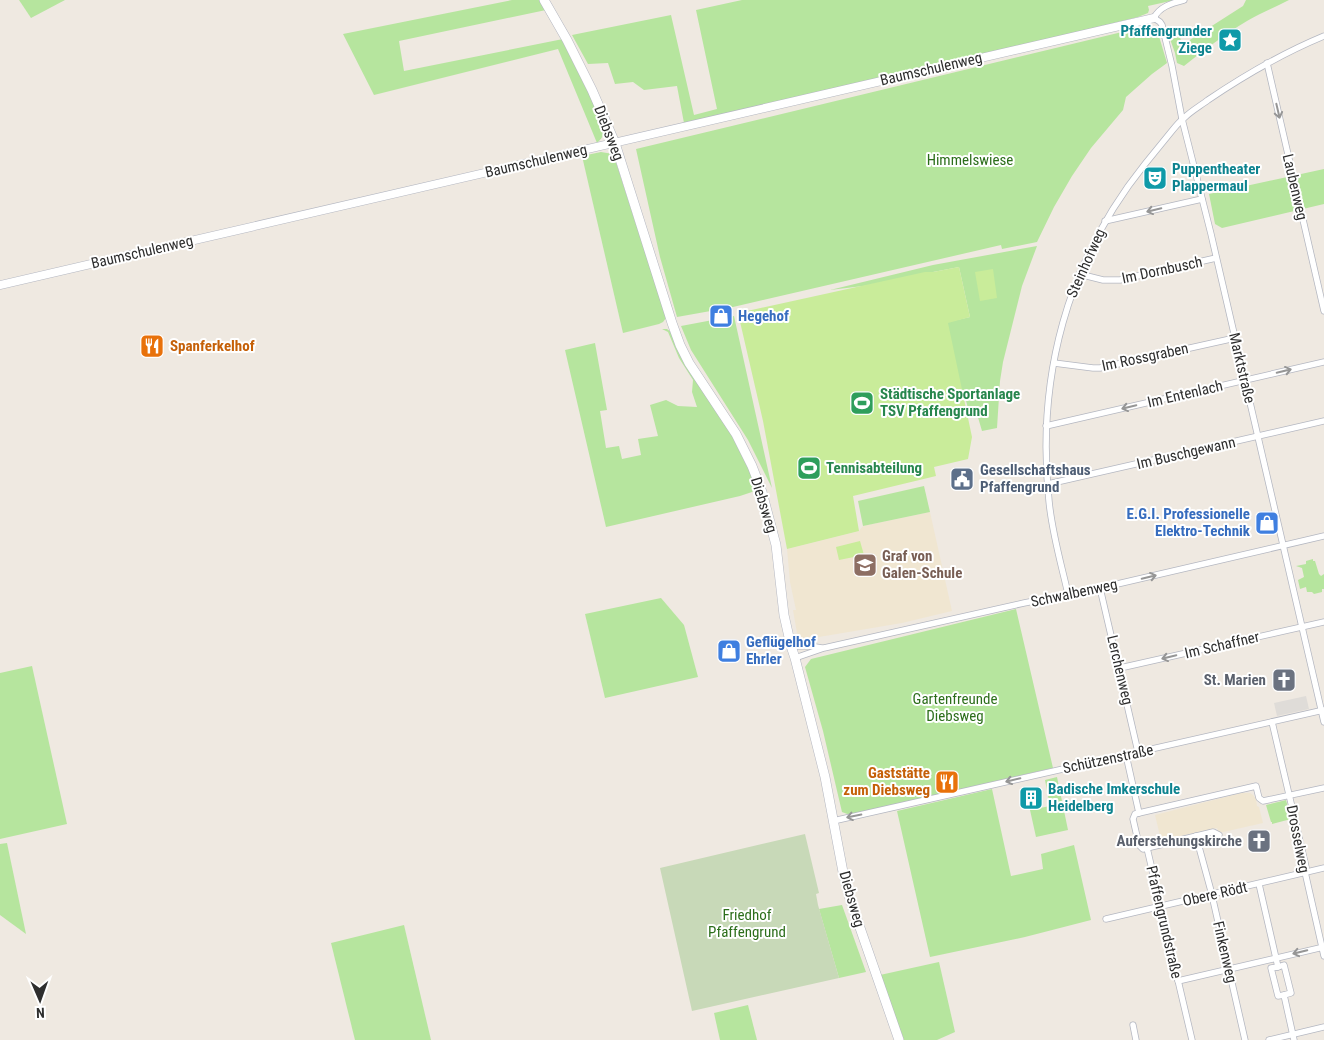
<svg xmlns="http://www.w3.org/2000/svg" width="1324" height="1040" viewBox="0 0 1324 1040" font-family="'Roboto Condensed',sans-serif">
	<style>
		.education { fill: #f0e6d1 }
		.green { fill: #b6e59e; fill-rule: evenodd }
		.cemetery { fill: #c8d9b8 }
		.pitch { fill: #c9ec9a }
		.plaza { fill: #dfdcd8 }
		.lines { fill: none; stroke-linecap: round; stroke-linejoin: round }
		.minor-casing { stroke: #b4b7c1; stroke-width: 7 }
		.tertiary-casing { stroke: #b4b7c1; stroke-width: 9 }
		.secondary-casing { stroke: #b4b7c1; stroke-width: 10 }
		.minor { stroke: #fff; stroke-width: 5.5 }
		.tertiary { stroke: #fff; stroke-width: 8 }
		.secondary { stroke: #fff; stroke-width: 9 }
		.oneway { stroke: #969696 }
		.labels { text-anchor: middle; stroke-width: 4; stroke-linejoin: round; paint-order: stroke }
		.culture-label { font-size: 15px; font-weight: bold; fill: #0d838f; stroke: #fff; text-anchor: start }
		.street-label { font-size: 15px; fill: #2e2e2e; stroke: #fff }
		.park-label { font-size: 15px; fill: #2c6e1b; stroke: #fff }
		.shop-label { font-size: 15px; font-weight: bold; fill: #366cbe; stroke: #fff; text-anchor: start }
		.food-label { font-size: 15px; font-weight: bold; fill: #c56008; stroke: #fff; text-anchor: start }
		.leisure-label { font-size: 15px; font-weight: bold; fill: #27864d; stroke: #fff; text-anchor: start }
		.service-label { font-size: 15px; font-weight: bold; fill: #4e5e75; stroke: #fff; text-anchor: start }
		.education-label { font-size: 15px; font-weight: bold; fill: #785e54; stroke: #fff; text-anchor: start }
		.worship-label { font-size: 15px; font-weight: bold; fill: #5b616d; stroke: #fff; text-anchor: end }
	</style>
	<rect width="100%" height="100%" fill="#efe9e1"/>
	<g class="education">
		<polygon points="930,512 952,611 902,623 813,638 803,638 797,633 793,610 796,610 790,582 787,549 859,531 863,526"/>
		<polygon points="1241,793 1250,793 1253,795 1256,799 1257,806 1259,807 1263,823 1219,833 1217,828 1161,840 1155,815"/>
	</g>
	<g class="green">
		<polygon points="19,0 65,0 31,18"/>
		<path d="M512 0H540L546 10 399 41 404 71 563 39C576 65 590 91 599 118 601 122 604 128 604 133 603 137 600 140 597 143L558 49 374 95 343 34Z"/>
		<polygon points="742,0 1175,0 1148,6 1149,10 1148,13 1138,17 1013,48 684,123 677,86 644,90 633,82 615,84 608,63 588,64 572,35 671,15 694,115 717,109 696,10"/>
		<path d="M1246 0H1289C1275 7 1261 13 1247 21 1225 34 1204 50 1184 66L1177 63 1175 53 1170 39 1180 37 1182 45 1243 6Z"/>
		<polygon points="1147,26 1155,27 1158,33 1167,63 1152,74 1126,97 1123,110 1091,148 1072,176 1054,207 1037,242 1002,249 1001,245 733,307 677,317 660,257 636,149"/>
		<polygon points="601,152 613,154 615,159 666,318 663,322 659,324 623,333 582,156"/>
		<polygon points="1324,169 1324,204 1222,228 1215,224 1209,194"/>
		<path d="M1037 246 1022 286 1003 362 1000 381 997 428 982 431 977 414 972 417 969 412 964 393 952 394 896 282 830 290 933 265ZM959 267 970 317 948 322 933 272Z"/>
		<polygon points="734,316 772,488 748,440 691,350 681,326"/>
		<polygon points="662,329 667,329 671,332 736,442 744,458 756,487 752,492 740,496 606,527 565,350 595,343 607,410 600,411 606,448 619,446 622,459 641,455 638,439 658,436 650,405 666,400 678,406 697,407 692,392 693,380 679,358 668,332"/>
		<polygon points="924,486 930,512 863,526 858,501"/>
		<polygon points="1313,559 1313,561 1315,561 1319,574 1321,576 1324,574 1324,589 1322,589 1322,592 1314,594 1312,592 1307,592 1306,587 1300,589 1298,580 1304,577 1302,568 1296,566 1306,564 1306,561"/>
		<polygon points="661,598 684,625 698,677 605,698 585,614"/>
		<polygon points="1016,609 1053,768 850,815 842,812 823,731 805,667 811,659"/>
		<polygon points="32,666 67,824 0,839 0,673"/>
		<polygon points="1057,777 1068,830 1036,837 1030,810 1050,806 1045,780"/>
		<polygon points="992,789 1011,876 1043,869 1041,854 1074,845 1091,920 1025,937 930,957 897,811"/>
		<polygon points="1286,800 1291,819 1272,824 1272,822 1271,822 1266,805"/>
		<polygon points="7,843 26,934 0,915 0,844"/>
		<polygon points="842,905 866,972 839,978 819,909"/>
		<polygon points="404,925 431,1040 355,1040 331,943"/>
		<polygon points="939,962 955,1032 937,1040 904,1040 880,975"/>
		<polygon points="748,1005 757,1040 720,1040 714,1013"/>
	</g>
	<polygon class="cemetery" points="805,834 819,893 816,894 818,905 839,978 692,1011 660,868"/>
	<g class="pitch">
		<polygon points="959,267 970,317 948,323 972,437 968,459 934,467 936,476 853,496 859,531 787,549 763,421 738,313 925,272 933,272"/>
		<polygon points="993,269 997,298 980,301 975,272"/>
		<polygon points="860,541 864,555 839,560 836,547"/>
	</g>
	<polygon class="plaza" points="1306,696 1309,709 1277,716 1274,703"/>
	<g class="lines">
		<g class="minor-casing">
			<g id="minor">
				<path d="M1184 0C1172 3 1159 7 1154 18L1160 22 1162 25 1172 66 1182 119 1211 234 1324 722"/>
				<polyline points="1267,63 1324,311"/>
				<polyline points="1105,221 1202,199"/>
				<polyline points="1079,274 1103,280 1120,280 1216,258"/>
				<polyline points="1054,363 1093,368 1100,368 1235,338"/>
				<polyline points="1046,426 1324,362"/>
				<polyline points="1048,484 1324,421"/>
				<polyline points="1100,588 1138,752"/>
				<path d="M1068 594C1061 563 1052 533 1049 501 1036 378 1067 261 1145 164 1154 153 1162 143 1171 132 1175 127 1179 122 1184 118 1191 111 1200 106 1208 100 1245 75 1283 53 1324 36"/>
				<polyline points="791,646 809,646 822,648"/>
				<polyline points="795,658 824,648 1024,603 1100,588 1324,536"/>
				<polyline points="1120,668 1324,622"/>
				<polyline points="1272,722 1306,867 1305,872 1324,956"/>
				<polyline points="1126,755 1139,813 1135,814 1133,819 1139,845 1143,849 1147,848 1192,1040"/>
				<polyline points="1139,813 1256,786 1259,798 1263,801 1324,788"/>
				<polyline points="833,821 1324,710"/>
				<polyline points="1196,836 1211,891 1245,1040"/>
				<polyline points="1147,848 1213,832 1219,835"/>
				<polyline points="1259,884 1278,967 1284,965 1291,993 1284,995 1294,1040"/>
				<polyline points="1106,919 1324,868"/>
				<polyline points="1278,967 1271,968 1278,996 1284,995"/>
				<polyline points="1178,981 1324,947"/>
				<polyline points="1133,1025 1136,1040"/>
				<polyline points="1269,1040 1324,1027"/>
			</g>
		</g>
		<g class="tertiary-casing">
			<polyline id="tertiary" points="0,285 1154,18"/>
		</g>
		<g class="secondary-casing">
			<polyline id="secondary" points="544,0 567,40 592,90 615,143 672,323 680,345 689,363 736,434 752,466 762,492 776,545 784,615 791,646 795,658 825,777 843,872 850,899 899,1040"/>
		</g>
		<use href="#minor" class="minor"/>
		<use href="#tertiary" class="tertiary"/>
		<use href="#secondary" class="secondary"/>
	</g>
	<defs><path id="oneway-shaft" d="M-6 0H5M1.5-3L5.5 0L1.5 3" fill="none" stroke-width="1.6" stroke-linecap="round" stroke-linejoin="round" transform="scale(1.25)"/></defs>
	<g class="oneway">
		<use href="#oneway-shaft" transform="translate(1278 111) rotate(77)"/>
		<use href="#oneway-shaft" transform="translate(1154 210) rotate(167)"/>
		<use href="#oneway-shaft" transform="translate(1284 371) rotate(-13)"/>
		<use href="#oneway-shaft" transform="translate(1129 407) rotate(167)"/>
		<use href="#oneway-shaft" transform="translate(1149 577) rotate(-13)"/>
		<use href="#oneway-shaft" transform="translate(1169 657) rotate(167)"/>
		<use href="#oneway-shaft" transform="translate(1013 780) rotate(167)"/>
		<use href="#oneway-shaft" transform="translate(854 816) rotate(169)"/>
		<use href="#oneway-shaft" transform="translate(1300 952) rotate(166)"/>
	</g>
	<defs>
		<g id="sight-square" transform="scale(1.25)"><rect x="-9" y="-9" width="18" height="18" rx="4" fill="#0f9aa8" stroke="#fff"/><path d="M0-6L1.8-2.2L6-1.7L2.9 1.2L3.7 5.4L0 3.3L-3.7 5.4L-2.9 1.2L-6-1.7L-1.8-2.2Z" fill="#fff"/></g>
		<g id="theatre-square" transform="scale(1.25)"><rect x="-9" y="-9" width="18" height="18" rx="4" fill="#0f9aa8" stroke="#fff"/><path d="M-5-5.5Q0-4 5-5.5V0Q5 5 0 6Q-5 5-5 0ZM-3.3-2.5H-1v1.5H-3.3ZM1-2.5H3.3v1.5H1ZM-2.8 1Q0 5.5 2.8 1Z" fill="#fff"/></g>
		<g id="shop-square" transform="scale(1.25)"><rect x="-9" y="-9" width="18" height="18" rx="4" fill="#3f7fe0" stroke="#fff"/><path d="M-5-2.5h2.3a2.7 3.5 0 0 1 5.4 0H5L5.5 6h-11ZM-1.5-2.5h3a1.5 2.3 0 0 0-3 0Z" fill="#fff"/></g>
		<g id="restaurant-square" transform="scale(1.25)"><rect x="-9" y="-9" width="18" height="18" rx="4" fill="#e8710a" stroke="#fff"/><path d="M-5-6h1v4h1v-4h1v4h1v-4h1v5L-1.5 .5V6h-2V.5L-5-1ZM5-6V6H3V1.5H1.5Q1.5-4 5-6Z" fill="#fff"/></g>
		<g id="stadium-square" transform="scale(1.25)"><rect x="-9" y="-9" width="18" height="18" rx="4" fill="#2e9e5b" stroke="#fff"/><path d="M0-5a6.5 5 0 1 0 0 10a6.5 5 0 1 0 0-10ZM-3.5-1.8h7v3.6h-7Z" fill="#fff"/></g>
		<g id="civic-square" transform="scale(1.25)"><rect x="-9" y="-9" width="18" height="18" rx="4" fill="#5c6f8a" stroke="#fff"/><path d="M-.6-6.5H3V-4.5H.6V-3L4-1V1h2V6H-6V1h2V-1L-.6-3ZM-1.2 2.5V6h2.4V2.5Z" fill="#fff"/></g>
		<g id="school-square" transform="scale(1.25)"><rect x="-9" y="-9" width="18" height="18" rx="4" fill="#8d6e63" stroke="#fff"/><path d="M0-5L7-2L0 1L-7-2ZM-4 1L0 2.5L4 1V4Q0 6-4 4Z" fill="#fff"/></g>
		<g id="church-square" transform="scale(1.25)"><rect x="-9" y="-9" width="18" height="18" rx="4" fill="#6b7280" stroke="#fff"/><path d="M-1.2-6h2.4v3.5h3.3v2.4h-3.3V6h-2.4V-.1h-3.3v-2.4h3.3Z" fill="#fff"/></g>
		<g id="building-square" transform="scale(1.25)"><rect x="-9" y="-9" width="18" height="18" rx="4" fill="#0f9aa8" stroke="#fff"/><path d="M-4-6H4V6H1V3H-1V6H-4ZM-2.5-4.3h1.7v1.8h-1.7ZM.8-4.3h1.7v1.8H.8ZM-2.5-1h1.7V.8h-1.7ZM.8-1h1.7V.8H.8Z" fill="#fff"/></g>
	</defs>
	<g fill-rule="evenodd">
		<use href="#sight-square" x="1230" y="40"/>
		<use href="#theatre-square" x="1155" y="178"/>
		<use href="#shop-square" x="721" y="316"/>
		<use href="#restaurant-square" x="152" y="346"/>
		<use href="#stadium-square" x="862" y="403"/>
		<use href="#stadium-square" x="809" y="468"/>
		<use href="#civic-square" x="962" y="479"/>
		<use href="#shop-square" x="1267" y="523"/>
		<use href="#school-square" x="865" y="565"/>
		<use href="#shop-square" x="729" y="651"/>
		<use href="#church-square" x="1284" y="680"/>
		<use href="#restaurant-square" x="947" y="782"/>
		<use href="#building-square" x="1031" y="798"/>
		<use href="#church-square" x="1259" y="841"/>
	</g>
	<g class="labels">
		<g class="culture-label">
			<text x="1212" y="36" text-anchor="end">Pfaffengrunder<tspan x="1212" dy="17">Ziege</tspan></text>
			<text x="1172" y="174">Puppentheater<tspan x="1172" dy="17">Plappermaul</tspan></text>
			<text x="1048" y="794">Badische Imkerschule<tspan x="1048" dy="17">Heidelberg</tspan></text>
		</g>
		<g class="street-label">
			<text transform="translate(931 69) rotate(-13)" y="5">Baumschulenweg</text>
			<text transform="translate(609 133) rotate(69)" y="5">Diebsweg</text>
			<text transform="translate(536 161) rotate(-13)" y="5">Baumschulenweg</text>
			<text transform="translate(1295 187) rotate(77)" y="5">Laubenweg</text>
			<text transform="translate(142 252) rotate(-13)" y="5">Baumschulenweg</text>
			<text transform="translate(1086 263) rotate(-66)" y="5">Steinhofweg</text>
			<text transform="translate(1162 270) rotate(-12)" y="5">Im Dornbusch</text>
			<text transform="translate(1145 357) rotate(-12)" y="5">Im Rossgraben</text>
			<text transform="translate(1242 368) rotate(77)" y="5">Marktstraße</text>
			<text transform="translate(1185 394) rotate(-13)" y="5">Im Entenlach</text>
			<text transform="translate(1186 453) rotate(-13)" y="5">Im Buschgewann</text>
			<text transform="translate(764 505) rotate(73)" y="5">Diebsweg</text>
			<text transform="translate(1074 593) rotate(-12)" y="5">Schwalbenweg</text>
			<text transform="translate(1222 645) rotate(-13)" y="5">Im Schaffner</text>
			<text transform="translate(1120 670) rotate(77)" y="5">Lerchenweg</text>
			<text transform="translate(1108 759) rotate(-12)" y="5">Schützenstraße</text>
			<text transform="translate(1298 839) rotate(79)" y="5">Drosselweg</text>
			<text transform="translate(1215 894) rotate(-13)" y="5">Obere Rödt</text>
			<text transform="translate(852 899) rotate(74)" y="5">Diebsweg</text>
			<text transform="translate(1164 922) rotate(77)" y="5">Pfaffengrundstraße</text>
			<text transform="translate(1225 952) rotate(77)" y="5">Finkenweg</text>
		</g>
		<g class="park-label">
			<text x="970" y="165">Himmelswiese</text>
			<text x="955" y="704">Gartenfreunde<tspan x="955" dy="17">Diebsweg</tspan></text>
			<text x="747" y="920">Friedhof<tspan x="747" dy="17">Pfaffengrund</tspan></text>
		</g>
		<g class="shop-label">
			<text x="738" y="321">Hegehof</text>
			<text x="1250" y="519" text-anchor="end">E.G.I. Professionelle<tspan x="1250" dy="17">Elektro-Technik</tspan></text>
			<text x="746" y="647">Geflügelhof<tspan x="746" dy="17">Ehrler</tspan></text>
		</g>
		<g class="food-label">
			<text x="170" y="351">Spanferkelhof</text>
			<text x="930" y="778" text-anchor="end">Gaststätte<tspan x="930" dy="17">zum Diebsweg</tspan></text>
		</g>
		<g class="leisure-label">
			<text x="880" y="399">Städtische Sportanlage<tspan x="880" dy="17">TSV Pfaffengrund</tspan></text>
			<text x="826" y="473">Tennisabteilung</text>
		</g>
		<g class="service-label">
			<text x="980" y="475">Gesellschaftshaus<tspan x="980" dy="17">Pfaffengrund</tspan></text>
		</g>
		<g class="education-label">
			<text x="882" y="561">Graf von<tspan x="882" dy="17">Galen-Schule</tspan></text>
		</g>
		<g class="worship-label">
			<text x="1266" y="685">St. Marien</text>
			<text x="1242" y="846">Auferstehungskirche</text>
		</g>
	</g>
	<g transform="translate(40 1000) rotate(178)" stroke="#ffffff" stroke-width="4" paint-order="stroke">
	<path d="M0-4L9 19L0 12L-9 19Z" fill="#2e2e2e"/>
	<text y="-8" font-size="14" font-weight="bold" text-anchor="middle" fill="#2e2e2e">N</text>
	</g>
</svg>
